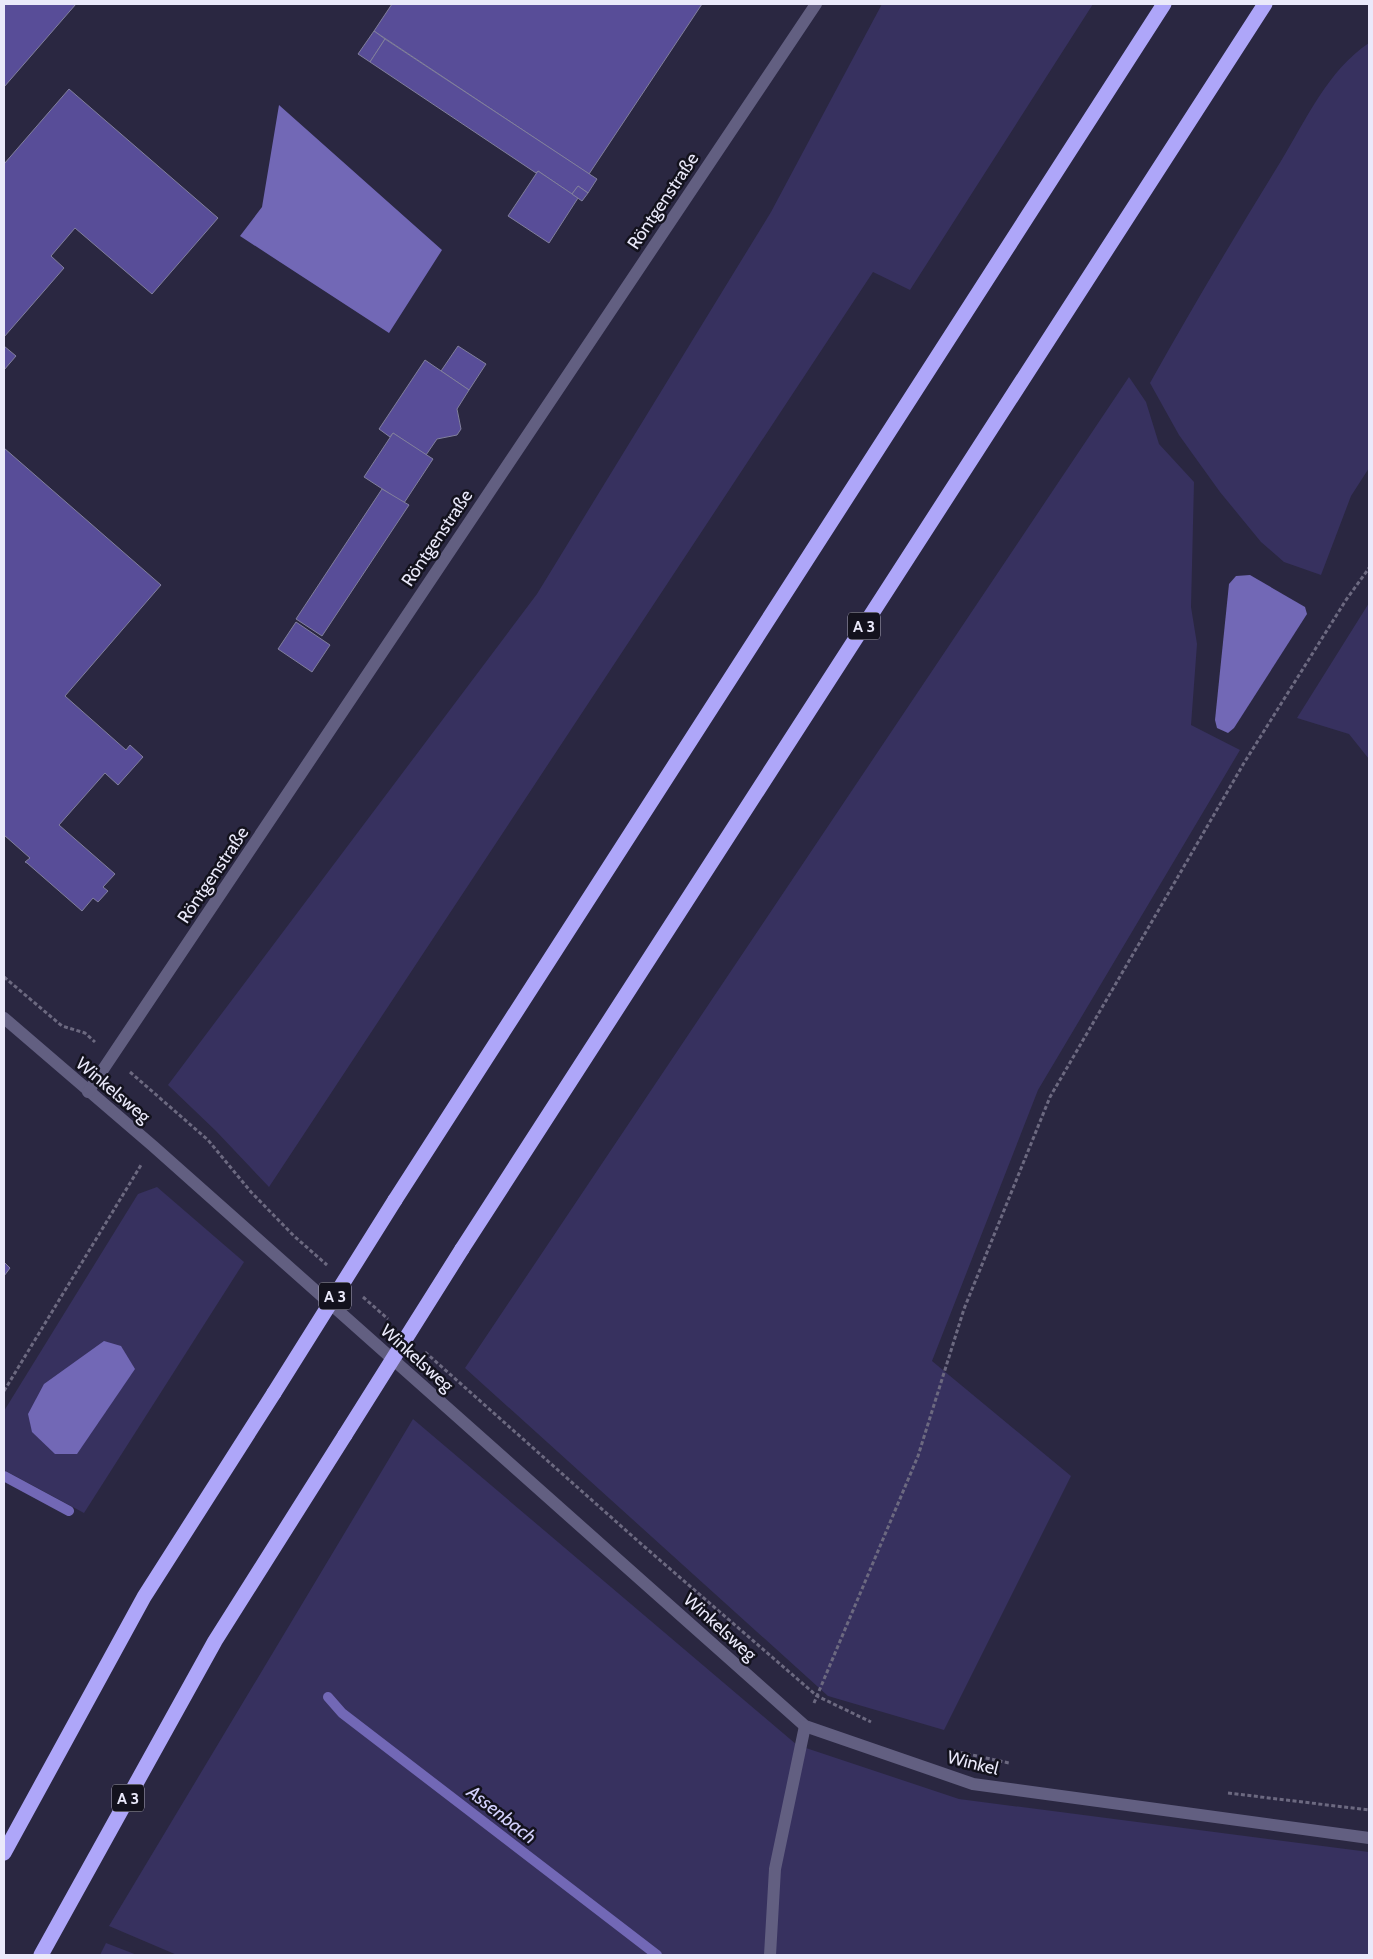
<svg xmlns="http://www.w3.org/2000/svg" width="1373" height="1959" viewBox="0 0 1373 1959" font-family="Cabin,sans-serif">
	<style>
		.green { fill: #37315f }
		.water { fill: #7268b6 }
		.lines { fill: none; stroke-linecap: round; stroke-linejoin: round }
		.stream { stroke: #7268b6; stroke-width: 10 }
		.building { fill: #584d98; stroke: #817f9d }
		.path { stroke: #6c6980; stroke-width: 3; stroke-dasharray: 4 2.5; stroke-linecap: butt }
		.minor { stroke: #625f81; stroke-width: 12 }
		.highway { stroke: #aea6f9; stroke-width: 15 }
		.highway-bridge { stroke: #aea6f9; stroke-width: 15 }
		.labels { text-anchor: middle; stroke-width: 5; stroke-linejoin: round; paint-order: stroke }
		.shield { fill: #13121d; stroke: #aaa8b8; stroke-width: 1 }
		.shield-label { font-size: 16px; font-weight: bold; fill: #eae9fa }
		.street-label { font-size: 18px; fill: #eae9fa; stroke: #13121d }
		.water-label { font-size: 19px; font-style: italic; fill: #d2d0fb; stroke: #13121d }
	</style>
	<rect width="100%" height="100%" fill="#2a2741"/>
	<g class="green">
		<polygon points="882,4 1093,4 910,290 873,272 269,1187 216,1131 168,1085 537,594 771,212"/>
		<path d="M1369 43V468L1351 496 1321 575 1284 562 1261 542 1220 492 1179 435 1150 383C1192 308 1236 234 1281 161 1306 120 1328 70 1369 43Z"/>
		<polygon points="1129,377 1146,402 1159,444 1194,482 1191,607 1197,644 1191,725 1240,750 1038,1090 932,1361 1071,1476 944,1730 828,1696 465,1368"/>
		<polygon points="1369,603 1369,759 1349,734 1297,718"/>
		<polygon points="157,1187 244,1262 84,1513 4,1470 4,1411 138,1194"/>
		<polygon points="413,1419 797,1745 959,1799 1369,1852 1369,1955 177,1955 109,1926"/>
		<polygon points="106,1943 137,1955 100,1955"/>
	</g>
	<g class="water">
		<polygon points="279,105 442,250 389,333 240,236 262,207"/>
		<polygon points="1250,575 1305,607 1307,614 1234,728 1228,733 1217,728 1215,720 1229,584 1236,576"/>
		<polygon points="104,1341 121,1346 135,1369 77,1454 55,1454 32,1432 28,1414 44,1384"/>
	</g>
	<g class="lines">
		<g class="stream">
			<polyline points="4,1476 69,1511"/>
			<polyline points="328,1697 342,1713 657,1955"/>
		</g>
	</g>
	<g class="building">
		<polygon points="4,4 76,4 4,87"/>
		<polygon points="392,4 702,4 589,174 374,31"/>
		<polygon points="374,31 385,39 370,62 358,54"/>
		<polygon points="385,39 597,179 588,193 578,186 572,194 538,171 536,173 370,62"/>
		<polygon points="69,89 218,218 152,294 75,228 51,256 64,268 4,337 4,164"/>
		<polygon points="538,171 578,198 549,243 508,216"/>
		<polygon points="578,186 588,193 582,201 572,194"/>
		<polygon points="4,346 16,356 4,370"/>
		<polygon points="458,346 486,364 469,390 441,371"/>
		<polygon points="425,360 469,390 457,409 461,429 457,435 437,439 426,455 393,433 390,437 379,429"/>
		<polygon points="393,433 433,459 404,503 364,477"/>
		<polygon points="4,448 161,585 65,696 126,750 130,745 143,757 118,785 105,773 59,825 115,874 103,887 108,891 98,902 93,898 82,911 27,863 25,862 30,858 4,835"/>
		<polygon points="382,489 409,505 322,636 296,619"/>
		<polygon points="296,622 330,645 312,672 278,649"/>
		<polygon points="4,1262 10,1268 4,1276"/>
	</g>
	<g class="lines">
		<g class="path">
			<polyline points="4,977 62,1026 85,1033 95,1042"/>
			<polyline points="130,1072 208,1140 251,1192 294,1236 327,1265"/>
			<polyline points="363,1297 388,1319"/>
			<polyline points="425,1352 639,1542 817,1696 871,1722"/>
			<polyline points="4,1391 141,1165"/>
			<polyline points="814,1703 918,1456 964,1309 1050,1097 1244,763 1346,600 1369,568"/>
			<polyline points="954,1751 1009,1763"/>
			<polyline points="1228,1793 1369,1810"/>
		</g>
		<g class="minor">
			<polyline points="4,1018 153,1146 805,1726 973,1784 1369,1838"/>
			<polyline points="88,1092 816,4"/>
			<polyline points="770,1955 775,1869 805,1726"/>
		</g>
		<g class="highway">
			<polyline points="395,1200 1164,4"/>
			<polyline points="462,1249 1265,4"/>
			<polyline points="4,1853 144,1597 274,1393"/>
			<polyline points="41,1955 215,1641 345,1435"/>
		</g>
		<g class="highway-bridge">
			<polyline points="274,1393 395,1200"/>
			<polyline points="345,1435 462,1249"/>
		</g>
	</g>
	<g class="labels">
		<g class="shield">
			<rect x="848" y="612.5" width="32" height="27" rx="4"/>
			<rect x="319" y="1282.5" width="32" height="27" rx="4"/>
			<rect x="112" y="1784.5" width="32" height="27" rx="4"/>
		</g>
		<g class="shield-label">
			<text x="864" y="632">A 3</text>
			<text x="335" y="1302">A 3</text>
			<text x="128" y="1804">A 3</text>
		</g>
		<g class="street-label">
			<text transform="translate(663 201) rotate(-56)" y="6">Röntgenstraße</text>
			<text transform="translate(437 538) rotate(-56)" y="6">Röntgenstraße</text>
			<text transform="translate(213 875) rotate(-56)" y="6">Röntgenstraße</text>
			<text transform="translate(113 1090) rotate(40)" y="6">Winkelsweg</text>
			<text transform="translate(417 1358) rotate(42)" y="6">Winkelsweg</text>
			<text transform="translate(720 1627) rotate(42)" y="6">Winkelsweg</text>
			<text transform="translate(973 1763) rotate(14)" y="6">Winkel</text>
		</g>
		<g class="water-label">
			<text transform="translate(502 1814) rotate(38)" y="7">Assenbach</text>
		</g>
	</g>
	<rect width="1373" height="1959" fill="none" stroke="#eae9fa" stroke-width="10"/>
</svg>
